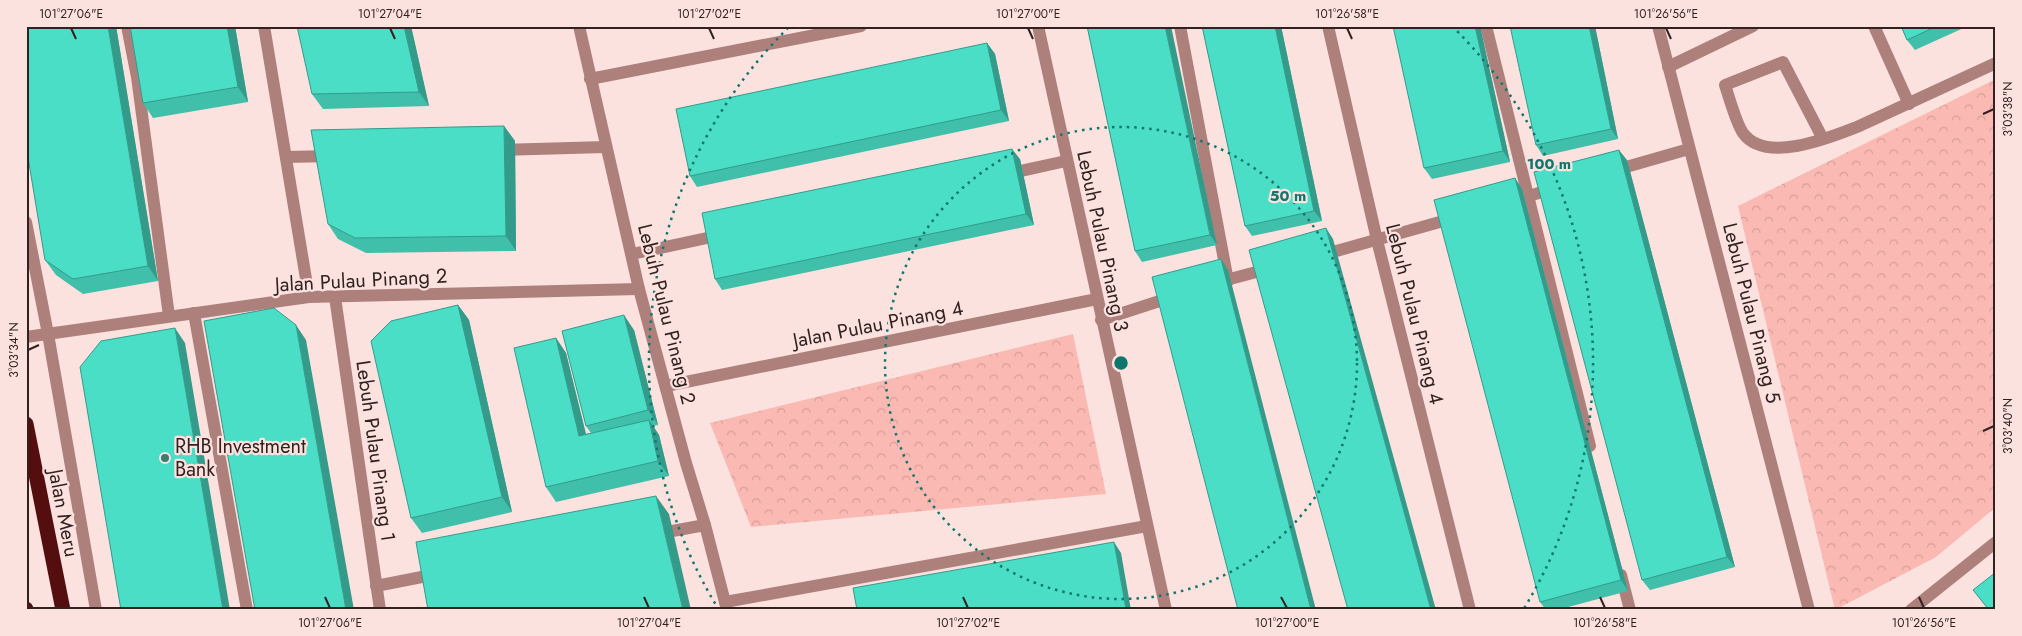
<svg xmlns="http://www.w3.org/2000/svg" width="2022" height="636" viewBox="0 0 2022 636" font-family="Jost,sans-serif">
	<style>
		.park { fill: url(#park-crowns) }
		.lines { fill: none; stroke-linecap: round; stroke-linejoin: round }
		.minor { stroke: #ae807c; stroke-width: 12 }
		.highway { stroke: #550e0f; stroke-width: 15 }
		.wall { fill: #40bfaa }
		.shaded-wall { fill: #349b8b }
		.building { fill: #4adec6; stroke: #349b8b }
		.ticks { fill: none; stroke: #312221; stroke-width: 2 }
		.ring { fill: none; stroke: #0f766e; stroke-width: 2.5; stroke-dasharray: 2.5 5 }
		.poi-dot { fill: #397d71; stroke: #fbe2df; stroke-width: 2 }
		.labels { text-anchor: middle; stroke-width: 4.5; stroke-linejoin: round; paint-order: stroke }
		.street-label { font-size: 20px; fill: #312221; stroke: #fbe2df }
		.poi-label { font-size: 20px; fill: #312221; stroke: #fbe2df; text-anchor: start }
		.centre { fill: #0f766e; stroke: #fbe2df; stroke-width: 2.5 }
		.ring-label { font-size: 15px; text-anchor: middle; font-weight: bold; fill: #0f766e; stroke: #fbe2df; stroke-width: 4.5; stroke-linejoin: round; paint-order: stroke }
		.neatline { fill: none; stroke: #312221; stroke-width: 2 }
		.ticks-label { font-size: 12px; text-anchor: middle; fill: #312221 }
	</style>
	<defs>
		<pattern id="park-crowns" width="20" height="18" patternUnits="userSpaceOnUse" patternTransform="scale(1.25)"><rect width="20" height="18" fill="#fab9b2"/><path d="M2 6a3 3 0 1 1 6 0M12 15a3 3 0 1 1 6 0" fill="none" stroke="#d79f99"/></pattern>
	</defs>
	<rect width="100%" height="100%" fill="#fbe2df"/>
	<g class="park">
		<polygon points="1996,79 1996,507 1936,557 1835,610 1738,206"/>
		<polygon points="1073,334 1106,494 751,527 710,423"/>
	</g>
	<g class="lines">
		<g class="minor">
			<polyline points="127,26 137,77 169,316"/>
			<polyline points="264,26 309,297"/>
			<polyline points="579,26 639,289 686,463 705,525 727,610"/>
			<polyline points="1038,26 1166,610"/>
			<polyline points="1180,26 1228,281"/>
			<polyline points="1328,26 1377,240 1470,610"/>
			<polyline points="1486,26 1590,446"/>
			<polyline points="1658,26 1809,610"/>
			<polyline points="1874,26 1909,104"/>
			<polyline points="1668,67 1753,26"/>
			<polyline points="590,79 861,26"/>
			<path d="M1823 139 1783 62 1725 85C1729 97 1736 123 1743 133 1765 164 1829 138 1857 127L1996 63"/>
			<polyline points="498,150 606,147"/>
			<polyline points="286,157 331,156"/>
			<polyline points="1612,171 1689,149"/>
			<polyline points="1007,174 1066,161"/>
			<polyline points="1509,202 1555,188"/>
			<polyline points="26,222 48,334 96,610"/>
			<polyline points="632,254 721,235"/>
			<polyline points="1322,255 1454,218"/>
			<polyline points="1215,283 1271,268"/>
			<polyline points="335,297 380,610"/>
			<polyline points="194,313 247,610"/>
			<polyline points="1101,320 1175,296"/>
			<polyline points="26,337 309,297 639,289"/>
			<polyline points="666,386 1097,299"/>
			<polyline points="656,534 705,525"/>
			<polyline points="1621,575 1630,610"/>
			<polyline points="376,586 437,574"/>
			<polyline points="725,602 1147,526"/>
			<polyline points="1911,610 1996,542"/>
		</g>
		<g class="highway">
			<polyline points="26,424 63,610"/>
			<polyline points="26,609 26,610"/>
		</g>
	</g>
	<g class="wall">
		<polygon points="26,26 116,26 158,281 83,294 56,275 45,260"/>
		<polygon points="130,26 235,26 248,102 153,118 143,103"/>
		<polygon points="411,26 429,106 323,109 312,94"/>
		<polygon points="1087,26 1217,245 1142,262 1135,251"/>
		<polygon points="1202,26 1281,26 1322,221 1252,236 1245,226"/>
		<polygon points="1480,26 1510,162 1432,179 1424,168"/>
		<polygon points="1595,26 1618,139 1543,156 1536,145"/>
		<polygon points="1901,26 1968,26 1915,50 1907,40"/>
		<polygon points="987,43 995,54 1009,121 697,187 690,176"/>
		<polygon points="504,126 515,141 516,251 366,253 338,239 328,224"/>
		<polygon points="1020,159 1034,225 722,290 715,279"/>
		<polygon points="1627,160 1735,567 1650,590 1642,580"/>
		<polygon points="1515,178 1522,189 1628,591 1557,610 1546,610 1540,602"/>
		<polygon points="458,305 469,320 512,512 422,533 411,518"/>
		<polygon points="634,330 658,425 653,426 659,435 669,476 556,502 546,487 556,338 566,353 586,434 591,433 586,426"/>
	</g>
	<g class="shaded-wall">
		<polygon points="108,26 116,26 158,281 148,266"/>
		<polygon points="227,26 235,26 248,102 238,87"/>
		<polygon points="404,26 411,26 429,106 419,92"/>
		<polygon points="1165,26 1171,26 1217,245 1210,235"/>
		<polygon points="1275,26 1281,26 1322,221 1314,211"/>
		<polygon points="1475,26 1480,26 1510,162 1503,151"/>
		<polygon points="1589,26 1595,26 1618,139 1611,129"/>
		<polygon points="987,43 995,54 1009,121 1001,110"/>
		<polygon points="504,126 515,141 516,251 506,236"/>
		<polygon points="1012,149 1020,159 1034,225 1026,214"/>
		<polygon points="1619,150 1627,160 1735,567 1727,557"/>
		<polygon points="1515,178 1522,189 1628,591 1621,580"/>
		<polygon points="1326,228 1333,239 1436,610 1431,610"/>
		<polygon points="1221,259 1228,270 1316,610 1311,610"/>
		<polygon points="458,305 469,320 512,512 502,497"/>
		<polygon points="624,315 634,330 658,425 648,410"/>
		<polygon points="296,325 306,340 354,610 346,610"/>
		<polygon points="175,328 185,343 230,610 223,610"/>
		<polygon points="556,338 566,353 590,451 579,436"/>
		<polygon points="649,420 659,435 669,476 658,461"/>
		<polygon points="656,496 669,514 691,610 683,610"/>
		<polygon points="1114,542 1121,553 1131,610 1126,610 1126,609"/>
	</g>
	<g class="building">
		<polygon points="26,26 108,26 148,266 73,279 45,260 26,145"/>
		<polygon points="130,26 227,26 238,87 143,103"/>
		<polygon points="297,26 404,26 419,92 312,94"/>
		<polygon points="1087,26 1165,26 1210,235 1135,251"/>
		<polygon points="1202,26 1275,26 1314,211 1245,226"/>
		<polygon points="1393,26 1475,26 1503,151 1424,168"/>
		<polygon points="1510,26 1589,26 1611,129 1536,145"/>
		<polygon points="1901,26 1937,26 1907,40"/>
		<polygon points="987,43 1001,110 690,176 676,109"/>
		<polygon points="504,126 506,236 355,238 328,224 311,130"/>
		<polygon points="1012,149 1026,214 715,279 702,213"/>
		<polygon points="1619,150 1727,557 1642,580 1534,172"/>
		<polygon points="1515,178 1621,580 1540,602 1434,200"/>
		<polygon points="1326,228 1431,610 1348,610 1249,250"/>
		<polygon points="1221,259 1311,610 1238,610 1152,277"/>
		<polygon points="458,305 502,497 411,518 371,341 391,321"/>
		<polygon points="274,308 296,325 346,610 255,610 204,321"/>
		<polygon points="624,315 648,410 586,426 562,331"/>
		<polygon points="175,328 223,610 121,610 80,367 101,341"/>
		<polygon points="556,338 579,436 649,420 658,461 546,487 514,348"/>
		<polygon points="656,496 683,610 428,610 416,542"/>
		<polygon points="1114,542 1126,609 1120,610 857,610 853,588"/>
		<polygon points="1996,572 1996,610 1989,610 1973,590"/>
	</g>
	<path class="ticks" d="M71 28 76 39M390 28 395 39M709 28 714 39M1028 28 1033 39M1347 28 1352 39M1666 28 1671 39M1983 114 1994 109M28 350 39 345M1983 431 1994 426M325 597 330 608M644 597 649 608M963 597 968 608M1281 597 1287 608M1600 597 1605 608M1919 597 1924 608"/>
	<g class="ring">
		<circle cx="1121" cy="363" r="236"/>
		<path d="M719 610A472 472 0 0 1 790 26M1452 26A472 472 0 0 1 1523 610"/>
	</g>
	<circle class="poi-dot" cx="165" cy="458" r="5"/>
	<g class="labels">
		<g class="street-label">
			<text transform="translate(1103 241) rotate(78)" y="7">Lebuh Pulau Pinang 3</text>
			<text transform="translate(361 280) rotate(-3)" y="7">Jalan Pulau Pinang 2</text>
			<text transform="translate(1752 313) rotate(76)" y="7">Lebuh Pulau Pinang 5</text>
			<text transform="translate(667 314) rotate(76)" y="7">Lebuh Pulau Pinang 2</text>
			<text transform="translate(1415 314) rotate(76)" y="7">Lebuh Pulau Pinang 4</text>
			<text transform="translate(878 324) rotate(-11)" y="7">Jalan Pulau Pinang 4</text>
			<text transform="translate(376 451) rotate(82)" y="7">Lebuh Pulau Pinang 1</text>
			<text transform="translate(64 513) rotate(79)" y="7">Jalan Meru</text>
		</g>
		<g class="poi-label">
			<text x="175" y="453">RHB Investment<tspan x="175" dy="23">Bank</tspan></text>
		</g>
	</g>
	<circle cx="1121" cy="363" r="8" class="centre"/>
	<g class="ring-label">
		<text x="1549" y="169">100 m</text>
		<text x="1288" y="201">50 m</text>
	</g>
	<rect width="2022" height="636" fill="none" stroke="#fbe2df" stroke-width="55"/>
	<rect x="28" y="28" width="1966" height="580" class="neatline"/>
	<g class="ticks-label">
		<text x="71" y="18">101°27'06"E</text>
		<text x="390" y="18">101°27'04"E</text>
		<text x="709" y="18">101°27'02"E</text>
		<text x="1028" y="18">101°27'00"E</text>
		<text x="1347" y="18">101°26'58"E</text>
		<text x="1666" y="18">101°26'56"E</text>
		<text transform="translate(2008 109) rotate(-90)" y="4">3°03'38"N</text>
		<text transform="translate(14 350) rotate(-90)" y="4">3°03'34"N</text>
		<text transform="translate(2008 426) rotate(-90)" y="4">3°03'40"N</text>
		<text x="330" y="627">101°27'06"E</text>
		<text x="649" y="627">101°27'04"E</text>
		<text x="968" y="627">101°27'02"E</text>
		<text x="1287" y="627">101°27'00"E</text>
		<text x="1605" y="627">101°26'58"E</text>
		<text x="1924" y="627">101°26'56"E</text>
	</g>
</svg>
